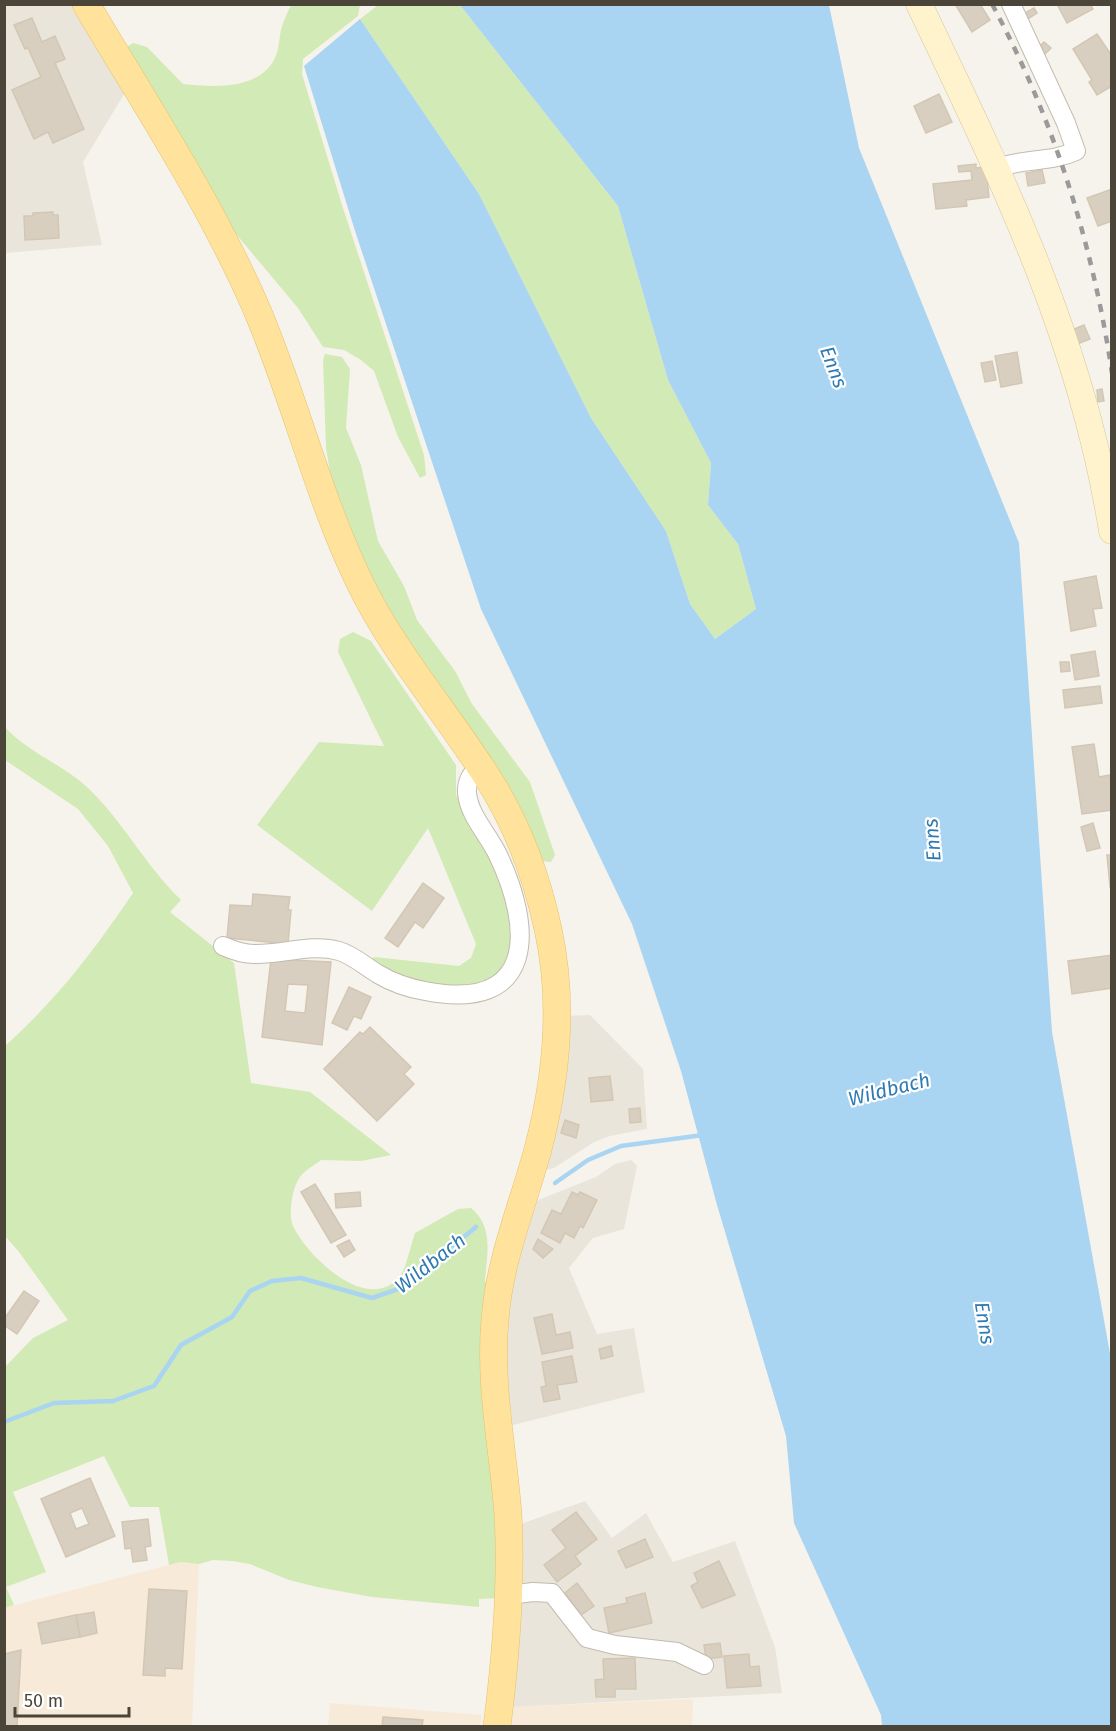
<svg xmlns="http://www.w3.org/2000/svg" width="1116" height="1731" viewBox="0 0 1116 1731" font-family="'Fira Sans',sans-serif">
	<style>
		.residential { fill: #eae5da }
		.commercial { fill: #f7ead8 }
		.green { fill: #d2eab5 }
		.water { fill: #a9d4f2 }
		.lines { fill: none; stroke-linecap: round; stroke-linejoin: round }
		.stream { stroke: #a9d4f2; stroke-width: 4.5 }
		.building { fill: #d8cfc1; stroke: #d3c7b4; stroke-width: 1.5; fill-rule: evenodd }
		.street-casing { stroke: #c2bbae; stroke-width: 20 }
		.secondary-casing { stroke: #d6c79b; stroke-width: 27 }
		.primary-casing { stroke: #e6c16a; stroke-width: 28 }
		.street { stroke: #fff; stroke-width: 18 }
		.secondary { stroke: #fff3cd; stroke-width: 26 }
		.primary { stroke: #ffe39c; stroke-width: 27 }
		.rail { stroke: #9a9a9a; stroke-width: 4.5; stroke-dasharray: 8 8; stroke-linecap: butt }
		.labels { text-anchor: middle; stroke-width: 4.5; stroke-linejoin: round; paint-order: stroke }
		.water-label { font-size: 20px; font-style: italic; fill: #2e7ab2; stroke: #fff }
	</style>
	<rect width="100%" height="100%" fill="#f6f3ec"/>
	<g class="residential">
		<polygon points="5,5 75,5 126,91 83,162 102,245 5,253"/>
		<polygon points="590,1015 643,1069 647,1129 610,1136 594,1142 554,1168 542,1171 565,1016"/>
		<polygon points="631,1160 637,1166 624,1229 593,1238 569,1268 597,1334 634,1328 645,1392 509,1426 502,1359 516,1252 536,1201 596,1177 615,1164"/>
		<polygon points="585,1501 612,1538 646,1513 673,1562 735,1541 775,1647 782,1693 512,1707 518,1525"/>
	</g>
	<g class="commercial">
		<polygon points="180,1562 199,1564 192,1726 5,1726 4,1608"/>
		<polygon points="693,1699 692,1726 509,1726 512,1707"/>
		<polygon points="330,1703 482,1715 480,1726 328,1726"/>
	</g>
	<g class="green">
		<path d="M291 5H360L358 16 303 59 302 74 342 205 424 455 426 475 420 478 398 437 374 371 361 360 344 350 323 347 298 308 236 234 125 48 133 43 147 47 183 84C212 87 259 91 275 58 279 50 279 39 281 30 283 22 287 13 291 5Z"/>
		<polygon points="378,5 460,5 618,206 668,380 711,463 708,505 738,544 756,609 715,639 690,604 666,531 591,418 479,194 360,19"/>
		<polygon points="325,354 342,357 350,369 346,428 361,465 378,541 404,586 417,620 455,671 472,704 530,782 555,855 551,862 541,861 378,598 331,478 326,448 323,360"/>
		<polygon points="353,632 371,641 456,765 456,795 501,877 512,918 512,966 484,987 418,987 371,960 374,957 459,966 471,958 476,944 428,828 372,911 257,825 319,742 384,746 338,652 340,639"/>
		<path d="M5 727C27 752 62 764 87 787 123 821 145 865 181 900L170 912 234 963 251 1083 310 1092 391 1155 361 1161 321 1160C315 1165 305 1170 300 1177 292 1188 288 1214 293 1226 307 1256 368 1316 400 1276 406 1269 411 1244 415 1233L458 1209 471 1208C494 1227 487 1254 485 1281L490 1289V1448L500 1598 479 1599V1607L372 1597 317 1587 289 1580 250 1564 232 1561 213 1560 199 1564 180 1562 169 1565 159 1507H130L104 1456 13 1492 46 1572 6 1587 14 1605 5 1608 4 1368 33 1338 68 1320 19 1252 5 1236V1046C59 997 92 953 133 893L108 846 78 809 5 760Z"/>
	</g>
	<polygon class="water" points="460,5 829,5 859,148 1019,543 1052,1032 1111,1359 1111,1726 882,1726 881,1715 794,1523 786,1436 717,1205 681,1071 632,924 481,609 356,234 304,66 360,19 479,194 591,418 666,531 690,604 715,639 756,609 738,544 708,505 711,463 668,380 618,206"/>
	<g class="lines">
		<g class="stream">
			<polyline points="555,1183 588,1160 621,1146 703,1135"/>
			<polyline points="4,1422 54,1403 113,1401 154,1386 181,1345 232,1317 250,1291 272,1281 301,1278 372,1298 401,1288 476,1227"/>
		</g>
	</g>
	<g class="building">
		<polygon points="955,4 980,4 990,20 972,32"/>
		<polygon points="1057,4 1090,4 1093,9 1067,23"/>
		<polygon points="1034,8 1037,13 1028,19 1025,13"/>
		<polygon points="32,18 42,42 55,36 65,59 55,63 84,129 53,143 48,132 34,139 12,90 41,77 28,48 25,49 14,25"/>
		<polygon points="1097,34 1112,56 1112,86 1097,95 1089,82 1092,80 1073,49"/>
		<polygon points="1044,42 1051,48 1045,54 1038,48"/>
		<polygon points="939,94 952,122 926,133 914,106"/>
		<polygon points="976,164 976,168 986,167 989,197 966,200 967,206 936,209 933,184 972,180 971,171 959,172 958,166"/>
		<polygon points="1042,170 1045,183 1028,186 1026,173"/>
		<polygon points="1112,189 1112,221 1098,226 1087,198"/>
		<polygon points="53,212 53,215 58,215 59,238 25,240 24,216 33,216 33,213"/>
		<polygon points="1084,325 1090,339 1077,344 1072,330"/>
		<polygon points="1017,352 1022,383 1001,387 995,356"/>
		<polygon points="992,361 996,380 985,382 981,363"/>
		<polygon points="1102,389 1104,401 1098,402 1097,390"/>
		<polygon points="1096,576 1102,608 1093,609 1096,626 1071,631 1064,582"/>
		<polygon points="1095,651 1099,676 1075,680 1071,655"/>
		<polygon points="1060,662 1069,662 1070,671 1061,672"/>
		<polygon points="1100,686 1102,703 1065,708 1063,690"/>
		<polygon points="1094,744 1099,777 1110,775 1112,810 1082,814 1072,747"/>
		<polygon points="1093,823 1100,848 1087,851 1081,827"/>
		<polygon points="1107,855 1112,855 1112,887 1110,887"/>
		<polygon points="423,883 444,898 423,928 415,922 398,947 385,938"/>
		<polygon points="253,894 290,897 288,910 291,910 288,944 227,938 230,905 252,906"/>
		<polygon points="1112,955 1112,988 1072,994 1068,961"/>
		<path d="M271 959 331 962 322 1045 262 1037ZM288 984 308 985 305 1013 285 1011Z"/>
		<polygon points="349,987 371,997 361,1019 354,1016 347,1030 332,1023"/>
		<polygon points="370,1027 411,1067 404,1074 414,1084 377,1121 324,1069 360,1032 363,1034"/>
		<polygon points="610,1076 613,1100 591,1102 589,1078"/>
		<polygon points="640,1108 641,1122 630,1123 629,1109"/>
		<polygon points="565,1120 579,1125 576,1138 561,1133"/>
		<polygon points="315,1184 346,1235 331,1243 301,1192"/>
		<polygon points="360,1192 361,1206 336,1208 335,1194"/>
		<polygon points="572,1192 578,1195 580,1192 597,1200 583,1228 580,1226 574,1238 565,1233 560,1243 541,1233 552,1210 561,1214"/>
		<polygon points="538,1239 553,1249 543,1258 533,1249"/>
		<polygon points="349,1240 355,1250 344,1257 337,1246"/>
		<polygon points="24,1291 39,1301 17,1334 4,1325 4,1319"/>
		<polygon points="552,1314 556,1335 570,1332 573,1348 542,1354 534,1318"/>
		<polygon points="611,1346 613,1356 601,1359 599,1349"/>
		<polygon points="572,1356 577,1382 557,1385 560,1399 544,1402 541,1387 546,1386 542,1362"/>
		<path d="M90 1478 115 1536 66 1557 41 1499ZM82 1508 89 1524 76 1529 70 1513Z"/>
		<polygon points="576,1512 597,1539 575,1556 581,1564 557,1582 544,1565 566,1548 552,1530"/>
		<polygon points="148,1519 151,1546 145,1547 147,1560 133,1562 131,1548 125,1549 122,1522"/>
		<polygon points="645,1539 653,1557 626,1568 618,1551"/>
		<polygon points="719,1561 735,1595 702,1608 691,1586 698,1582 694,1573"/>
		<polygon points="577,1583 594,1606 581,1615 565,1593"/>
		<polygon points="149,1589 187,1591 182,1669 165,1668 165,1676 143,1675"/>
		<polygon points="645,1593 652,1623 609,1633 604,1608 627,1603 626,1598"/>
		<polygon points="94,1612 97,1633 80,1637 76,1615"/>
		<polygon points="76,1615 80,1637 42,1644 38,1623"/>
		<polygon points="720,1643 722,1657 706,1659 704,1645"/>
		<polygon points="21,1650 17,1726 4,1726 4,1654"/>
		<polygon points="749,1654 750,1667 759,1666 761,1686 727,1688 724,1656"/>
		<polygon points="635,1658 636,1689 615,1689 615,1697 596,1697 595,1680 604,1679 603,1659"/>
		<polygon points="383,1717 423,1720 422,1726 382,1726"/>
	</g>
	<g class="lines">
		<g class="street-casing">
			<g id="street">
				<path d="M998 168C1023 158 1050 163 1076 151L1066 123 1011 4"/>
				<path d="M223 946C232 950 243 954 254 954 282 955 311 943 339 951 353 955 366 967 378 974 393 983 408 988 425 991 536 1013 534 929 497 853 487 833 469 815 467 793 466 781 472 774 479 765"/>
				<polyline points="509,1595 533,1592 552,1593 587,1638 615,1645 677,1652 704,1665"/>
			</g>
		</g>
		<g class="secondary-casing">
			<path id="secondary" d="M919 4C1001 176 1082 340 1112 531"/>
		</g>
		<g class="primary-casing">
			<path id="primary" d="M86 4C144 102 208 199 254 303 294 394 316 492 359 581 394 654 448 714 491 783 518 827 537 878 548 929 564 1002 557 1077 538 1149 523 1205 499 1261 495 1320 489 1385 503 1449 508 1514 512 1585 506 1656 497 1726"/>
		</g>
		<use href="#street" class="street"/>
		<use href="#secondary" class="secondary"/>
		<use href="#primary" class="primary"/>
		<path class="rail" d="M992 4C1054 119 1093 245 1112 373"/>
	</g>
	<g class="labels">
		<g class="water-label">
			<text transform="translate(834 367) rotate(69)" y="7">Enns</text>
			<text transform="translate(932 840) rotate(-95)" y="7">Enns</text>
			<text transform="translate(889 1089) rotate(-14)" y="7">Wildbach</text>
			<text transform="translate(430 1263) rotate(-38)" y="7">Wildbach</text>
			<text transform="translate(985 1323) rotate(81)" y="7">Enns</text>
		</g>
	</g>
	<rect width="1116" height="1731" fill="none" stroke="#4b4439" stroke-width="12"/>
	<path d="M15 1707v9h114v-9" fill="none" stroke="#4b4439" stroke-width="3"/>
	<text x="24" y="1707" font-size="18" fill="#4b4439" stroke="#ffffff" stroke-width="4.5" paint-order="stroke">50 m</text>
</svg>
